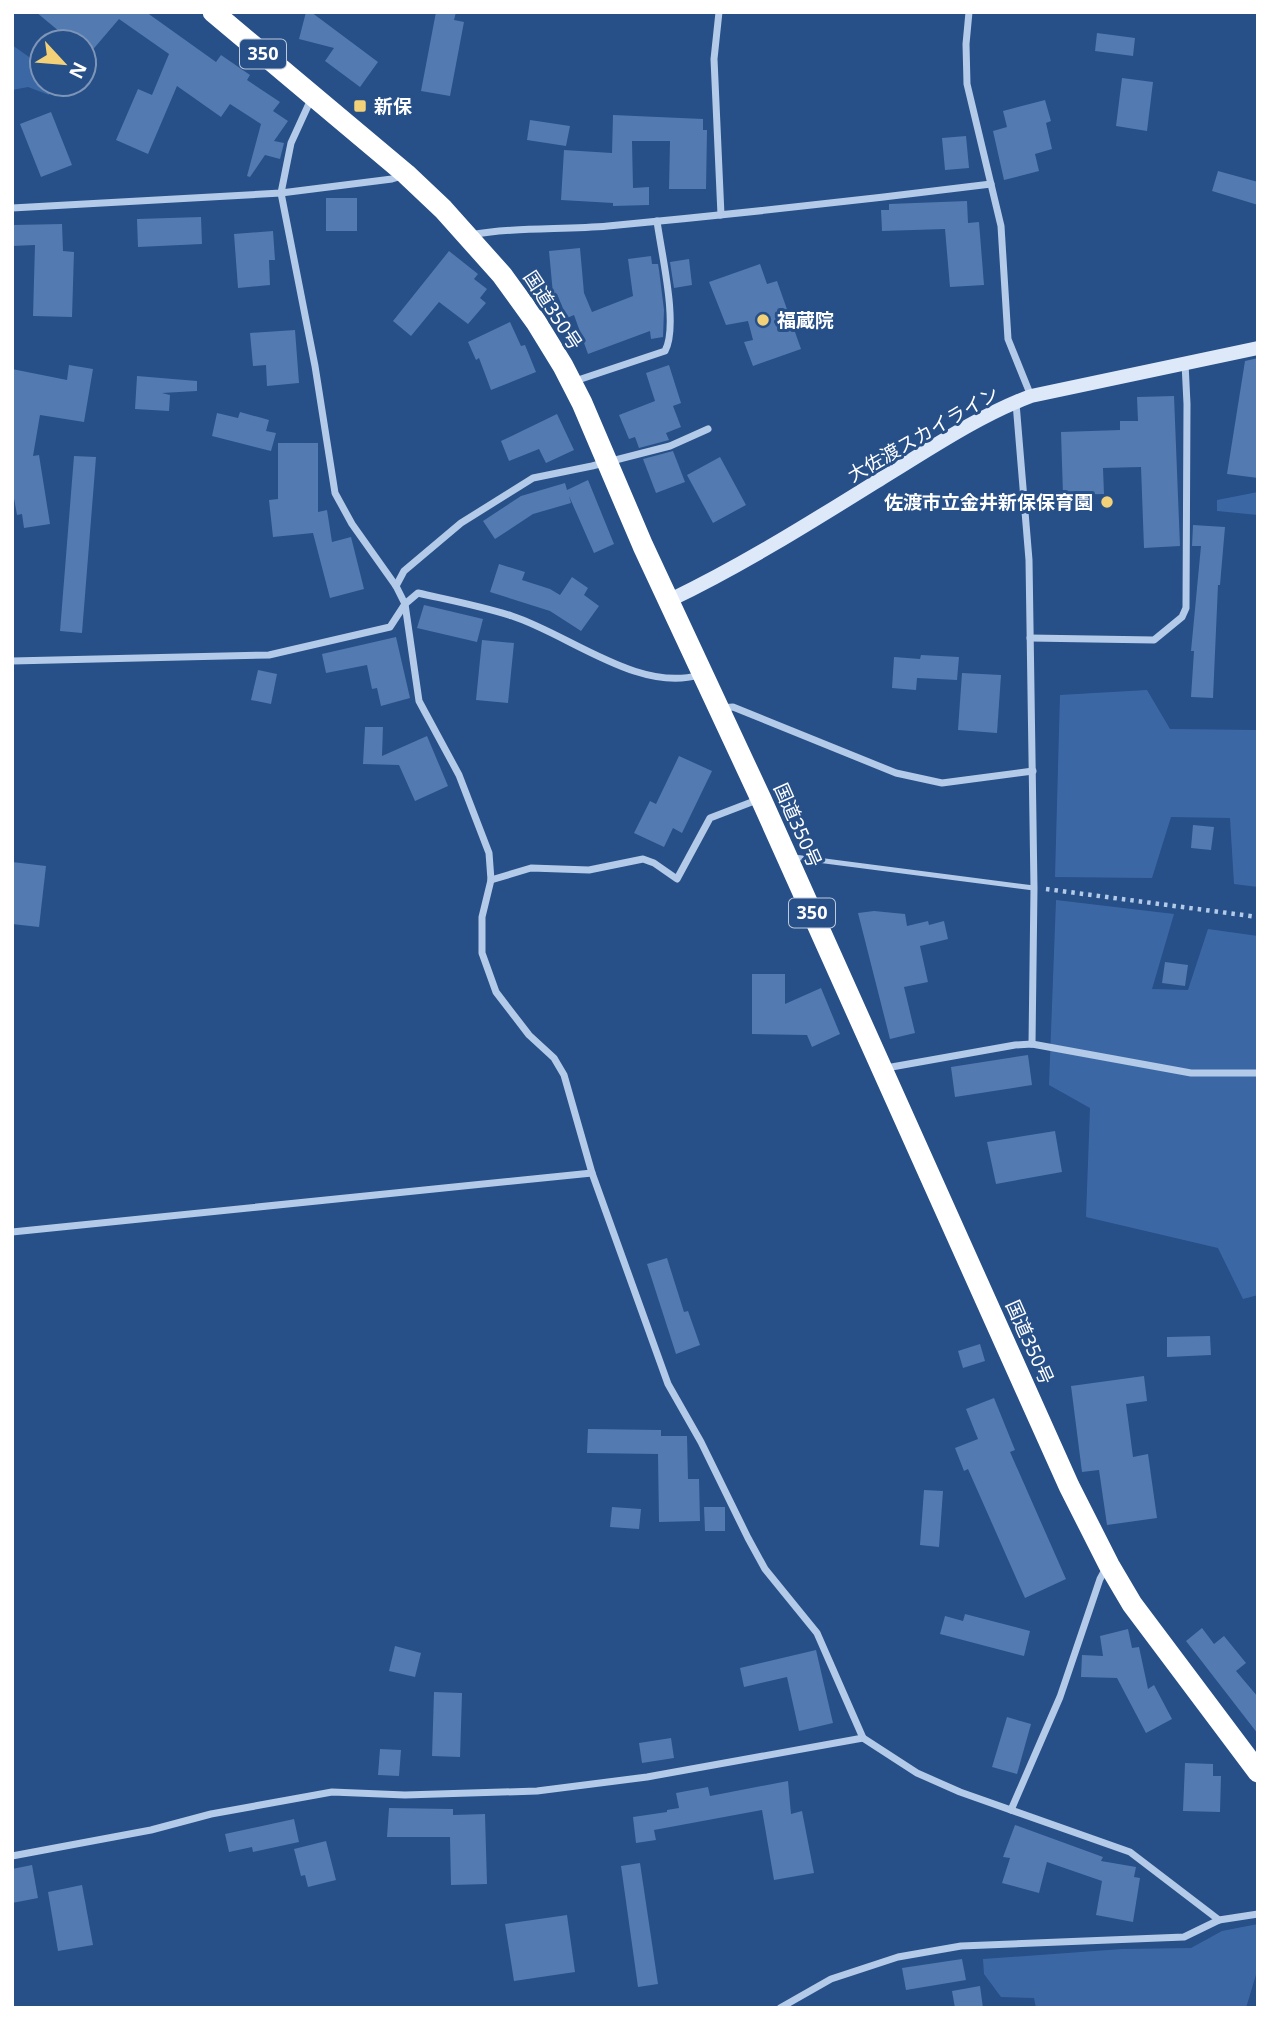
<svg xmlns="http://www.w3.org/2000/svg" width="1270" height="2020" viewBox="0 0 1270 2020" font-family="'Noto Sans','Noto Sans JP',sans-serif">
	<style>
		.green { fill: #3b68a4 }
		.building { fill: #537bb1 }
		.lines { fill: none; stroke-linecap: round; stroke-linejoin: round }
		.path { stroke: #b3cae9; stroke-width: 4.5; stroke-dasharray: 3.5 5; stroke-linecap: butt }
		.lane { stroke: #b3cae9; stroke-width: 5 }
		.street { stroke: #b3cae9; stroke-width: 7 }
		.secondary { stroke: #dde8f8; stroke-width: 14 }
		.highway { stroke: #fff; stroke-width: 21 }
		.poi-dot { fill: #f2d178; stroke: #274f88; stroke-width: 2.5 }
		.labels { text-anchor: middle; stroke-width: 6; stroke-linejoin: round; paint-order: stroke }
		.shield { fill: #274f88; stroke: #becadb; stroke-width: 2 }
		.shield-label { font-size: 18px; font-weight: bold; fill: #fff }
		.poi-label { font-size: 19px; font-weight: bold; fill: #fff; stroke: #274f88; text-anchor: start }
		.street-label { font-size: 19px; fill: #fff; stroke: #274f88 }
	</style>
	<rect width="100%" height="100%" fill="#274f88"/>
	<g class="green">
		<polygon points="12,45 42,66 42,84 52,84 49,95 28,87 12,90"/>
		<polygon points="1258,492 1258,515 1217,511 1217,500"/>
		<polygon points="1147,690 1170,729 1258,730 1258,887 1234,884 1230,818 1171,817 1152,878 1055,877 1060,695"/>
		<polygon points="1056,900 1174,914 1152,989 1188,990 1208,929 1258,936 1258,1295 1243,1299 1218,1248 1086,1217 1090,1108 1049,1085"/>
		<polygon points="1258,1924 1258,1968 1246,2008 1036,2008 1034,1998 1001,1997 984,1974 983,1959 1122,1949 1191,1948 1222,1931"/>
	</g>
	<g class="building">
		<polygon points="36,12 146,12 216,62 221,55 250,75 247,80 280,102 273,111 288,121 274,141 284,143 280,159 265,155 250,177 247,176 261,124 230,104 221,117 177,86 148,154 116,140 138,89 152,95 169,54 119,19 84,60 84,42 72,42"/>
		<polygon points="306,12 311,12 378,62 360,87 325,61 334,48 299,39"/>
		<polygon points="436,12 456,12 454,20 464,22 450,96 421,91"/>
		<polygon points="1097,33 1135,38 1133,56 1095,51"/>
		<polygon points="1122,78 1153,82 1147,131 1116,126"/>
		<polygon points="1045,100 1051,121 1046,123 1052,149 1035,154 1039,171 1004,180 993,131 1007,127 1003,111"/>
		<polygon points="51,112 72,165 41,177 20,124"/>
		<polygon points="613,115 703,119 703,130 707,130 706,189 669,189 670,141 632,141 633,188 649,187 649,205 613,206 613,203 561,200 564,150 612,153"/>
		<polygon points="530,120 570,126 566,146 527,140"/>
		<polygon points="966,136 969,168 945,170 942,138"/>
		<polygon points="1218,171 1258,182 1258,205 1212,191"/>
		<rect x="326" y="198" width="31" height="33"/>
		<polygon points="967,201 968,223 979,222 984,285 950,287 945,229 882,231 881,210 889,210 889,204"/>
		<polygon points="201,217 202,244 138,247 137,219"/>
		<polygon points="62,224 63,251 74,252 72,317 33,316 35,245 12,246 12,225"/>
		<polygon points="273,231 275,260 269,260 270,285 238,288 234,234"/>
		<polygon points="580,248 584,293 592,312 633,296 628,259 651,256 652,264 658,264 659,270 664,310 663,337 651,339 650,331 588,354 574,315 567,318 557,294 553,294 549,251"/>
		<polygon points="449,251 478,274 474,279 487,289 480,298 486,303 468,324 439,302 411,336 393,321"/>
		<polygon points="689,259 692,285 674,288 670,262"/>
		<polygon points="760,264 767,284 777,281 801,349 753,366 744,342 753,340 748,321 726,325 709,282"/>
		<polygon points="510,322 521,346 525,345 536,372 491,390 479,358 476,360 468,342"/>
		<polygon points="295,330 299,383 267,386 266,365 253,366 250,333"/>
		<polygon points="1258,358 1258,478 1227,474 1245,361"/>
		<polygon points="69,365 93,369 84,422 40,415 33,456 39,455 50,524 24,528 22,514 17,515 12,487 12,369 67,380"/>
		<polygon points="669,365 681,403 673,406 681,427 666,433 669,440 639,448 635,437 629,439 619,415 655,401 646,373"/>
		<polygon points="137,376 197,381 197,391 162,393 170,395 169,411 135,409"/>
		<polygon points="1174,396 1180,546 1144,548 1141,467 1103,468 1104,494 1063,495 1061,432 1120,430 1120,421 1138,421 1137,397"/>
		<polygon points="240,412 269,420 266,431 276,433 271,451 212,436 217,413 238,418"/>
		<polygon points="557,414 574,450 546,463 539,449 509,461 501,441"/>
		<polygon points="278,443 318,443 318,512 327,510 332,542 351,537 364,589 330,598 313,533 273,537 269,500 278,499"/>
		<polygon points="673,451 685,482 656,493 643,459"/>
		<polygon points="74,456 96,457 82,633 60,631"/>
		<polygon points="720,457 746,505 713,523 687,475"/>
		<polygon points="588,480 614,544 594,553 569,496 571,503 533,514 495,539 483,521 521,496 565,483 567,490"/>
		<polygon points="1193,525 1225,527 1220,585 1218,585 1213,698 1191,697 1194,651 1191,651 1201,546 1192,546"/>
		<polygon points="499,564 525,572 522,580 550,589 560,595 572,577 588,588 584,595 599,606 581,631 550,611 490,592"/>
		<polygon points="424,605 483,619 477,642 417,628"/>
		<polygon points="396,637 410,698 381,706 377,688 372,689 367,665 326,673 322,654"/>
		<polygon points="482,640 514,643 508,703 476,700"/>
		<polygon points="921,655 959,657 957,680 917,678 916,690 892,688 894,657 920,659"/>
		<polygon points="258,670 277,674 271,704 251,700"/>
		<polygon points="962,673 1001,675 997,733 958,730"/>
		<polygon points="365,727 383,727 382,756 427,736 448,786 415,801 399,765 363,764"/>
		<polygon points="679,756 712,771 682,833 673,828 664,847 634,833 650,801 656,804"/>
		<polygon points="1193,825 1214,827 1211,850 1191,848"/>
		<polygon points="12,862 46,866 39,927 12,924"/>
		<polygon points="874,911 905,914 907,926 928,921 929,925 944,921 948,939 920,946 928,982 904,987 915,1033 890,1039 858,913"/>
		<polygon points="1165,962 1188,965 1185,986 1162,983"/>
		<polygon points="752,974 785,974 785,1004 821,988 840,1034 812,1047 807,1035 752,1034"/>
		<polygon points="1028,1055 1032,1085 955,1097 951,1067"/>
		<polygon points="1055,1131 1062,1172 996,1184 987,1142"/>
		<polygon points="667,1258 684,1312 688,1311 700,1345 676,1354 647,1264"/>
		<polygon points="1210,1336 1211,1355 1167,1357 1167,1337"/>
		<polygon points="980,1344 985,1361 963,1368 958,1351"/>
		<polygon points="1144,1376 1147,1401 1126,1404 1133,1457 1148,1454 1157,1518 1107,1525 1099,1470 1082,1472 1071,1386"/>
		<polygon points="994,1398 1015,1450 1010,1452 1066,1579 1025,1598 968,1469 964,1471 955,1448 978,1439 966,1409"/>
		<polygon points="588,1429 661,1430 661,1436 687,1436 688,1479 699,1479 700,1521 659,1522 658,1454 587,1453"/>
		<polygon points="924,1490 943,1491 939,1547 920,1545"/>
		<polygon points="612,1507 641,1509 639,1529 610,1527"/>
		<polygon points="704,1507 725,1507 725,1531 705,1531"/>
		<polygon points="965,1614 1030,1631 1024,1656 940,1634 945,1616 963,1621"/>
		<polygon points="1202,1628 1214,1644 1224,1636 1246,1663 1236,1671 1258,1697 1258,1734 1186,1641"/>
		<polygon points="1128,1629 1132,1648 1139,1647 1148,1689 1154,1685 1172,1719 1146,1733 1117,1678 1081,1677 1082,1655 1103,1656 1100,1636"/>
		<polygon points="395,1646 421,1653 415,1677 389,1671"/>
		<polygon points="816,1650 833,1723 799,1731 787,1677 744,1687 740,1668"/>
		<polygon points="434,1692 462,1693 460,1757 432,1756"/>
		<polygon points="1007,1717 1031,1724 1017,1774 992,1767"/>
		<polygon points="671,1738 674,1758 642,1763 639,1743"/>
		<polygon points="380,1749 401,1750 399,1776 378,1775"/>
		<polygon points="1185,1763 1213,1764 1213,1776 1221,1776 1220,1812 1183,1811"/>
		<polygon points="788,1781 791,1814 802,1811 814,1873 774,1880 762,1810 654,1830 656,1840 636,1843 633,1817 667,1812 667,1810 679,1808 676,1793 708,1787 710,1796"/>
		<polygon points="389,1808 453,1809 453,1815 485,1814 487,1884 451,1885 450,1837 387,1837"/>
		<polygon points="294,1819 299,1842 253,1852 252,1847 229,1852 225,1834"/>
		<polygon points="1015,1825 1103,1857 1101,1861 1136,1867 1134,1877 1140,1878 1133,1922 1096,1915 1102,1881 1047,1862 1039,1893 1002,1883 1010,1858 1003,1857"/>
		<polygon points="326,1841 336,1880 308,1887 305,1875 301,1876 294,1849"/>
		<polygon points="640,1863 658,1984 638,1987 621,1866"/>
		<polygon points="32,1865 38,1898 12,1903 12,1869"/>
		<polygon points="82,1885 93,1945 58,1951 48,1892"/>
		<polygon points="567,1915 575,1972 514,1981 505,1924"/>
		<polygon points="962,1959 966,1980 906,1990 902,1968"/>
		<polygon points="980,1986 983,2008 955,2008 952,1991"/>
	</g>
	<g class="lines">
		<polyline class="path" points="1046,889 1258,917"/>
		<polyline class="lane" points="794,857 1034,888"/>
		<g class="street">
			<polyline points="719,12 714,59 721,215"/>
			<polyline points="969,12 966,44 967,84 1001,226 1008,339 1031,396"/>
			<polyline points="312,97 291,143 281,193 315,366 335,493 352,524 396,586 405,604 419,701 459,775 489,853 491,880 482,917 482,953 496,992 529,1035 554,1058 564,1075 592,1173 668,1384 701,1442 748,1538 765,1569 817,1633 863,1738 917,1773 960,1792 1130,1852 1219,1920"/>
			<polyline points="12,208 281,193 392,179 402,176"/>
			<path d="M470 235C514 227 562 230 608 226 736 214 864 200 991 184"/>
			<path d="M575 381 665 351C679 326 661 252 657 221"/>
			<polyline points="1016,403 1029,560 1034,888 1032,1044"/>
			<polyline points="396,586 404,571 461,523 533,478 592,466 670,446 708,429"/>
			<polyline points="1030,638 1154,640 1182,617 1186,608 1187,404 1185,363"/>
			<path d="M12 661 269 655 390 627 405 604 418 593C449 600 481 606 512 616 568 634 639 693 699 675"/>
			<polyline points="720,708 733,707 896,773 942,783 1033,771"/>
			<polyline points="491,880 531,868 589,870 643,859 654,863 677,879 710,818 757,800"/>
			<polyline points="886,1068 1015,1045 1032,1044 1191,1073 1258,1073"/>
			<polyline points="12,1232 592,1173"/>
			<polyline points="1011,1810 1060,1697 1100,1579 1106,1568"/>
			<polyline points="12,1856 151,1830 211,1814 332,1792 405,1795 537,1791 647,1777 863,1738"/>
			<polyline points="780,2008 831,1979 898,1957 961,1946 1184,1937 1219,1920 1258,1914"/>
		</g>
		<path class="secondary" d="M670 600C743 565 813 521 882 478 930 449 978 416 1031 396L1258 348"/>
		<polyline class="highway" points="213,12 406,174 443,209 502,275 536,322 563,366 582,403 643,546 761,799 1069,1486 1109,1565 1132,1604 1258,1772"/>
	</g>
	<g class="poi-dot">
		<rect x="353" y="99" width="14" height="14" rx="3.5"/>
		<circle cx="763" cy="320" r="7"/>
		<circle cx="1107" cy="502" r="7"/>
	</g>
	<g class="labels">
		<g class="shield">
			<rect x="240" y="39.5" width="46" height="29" rx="5"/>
			<rect x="789" y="898.5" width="46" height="29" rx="5"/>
		</g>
		<g class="shield-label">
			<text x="263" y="60">350</text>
			<text x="812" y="919">350</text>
		</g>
		<g class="poi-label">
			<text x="374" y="113">新保</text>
			<text x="777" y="327">福蔵院</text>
			<text x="1093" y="509" text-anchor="end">佐渡市立金井新保保育園</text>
		</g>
		<g class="street-label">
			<text transform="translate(553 310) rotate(57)" y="7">国道350号</text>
			<text transform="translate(923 434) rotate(-30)" y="7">大佐渡スカイライン</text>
			<text transform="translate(798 825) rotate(66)" y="7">国道350号</text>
			<text transform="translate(1030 1342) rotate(66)" y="7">国道350号</text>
		</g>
	</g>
	<rect width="1270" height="2020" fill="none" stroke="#ffffff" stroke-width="28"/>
	<g transform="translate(63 63) rotate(116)"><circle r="33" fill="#274f88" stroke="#7d95b8" stroke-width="2"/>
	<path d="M0-5L12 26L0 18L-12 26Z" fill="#f2d178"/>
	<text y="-10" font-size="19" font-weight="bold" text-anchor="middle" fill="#ffffff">N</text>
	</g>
</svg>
